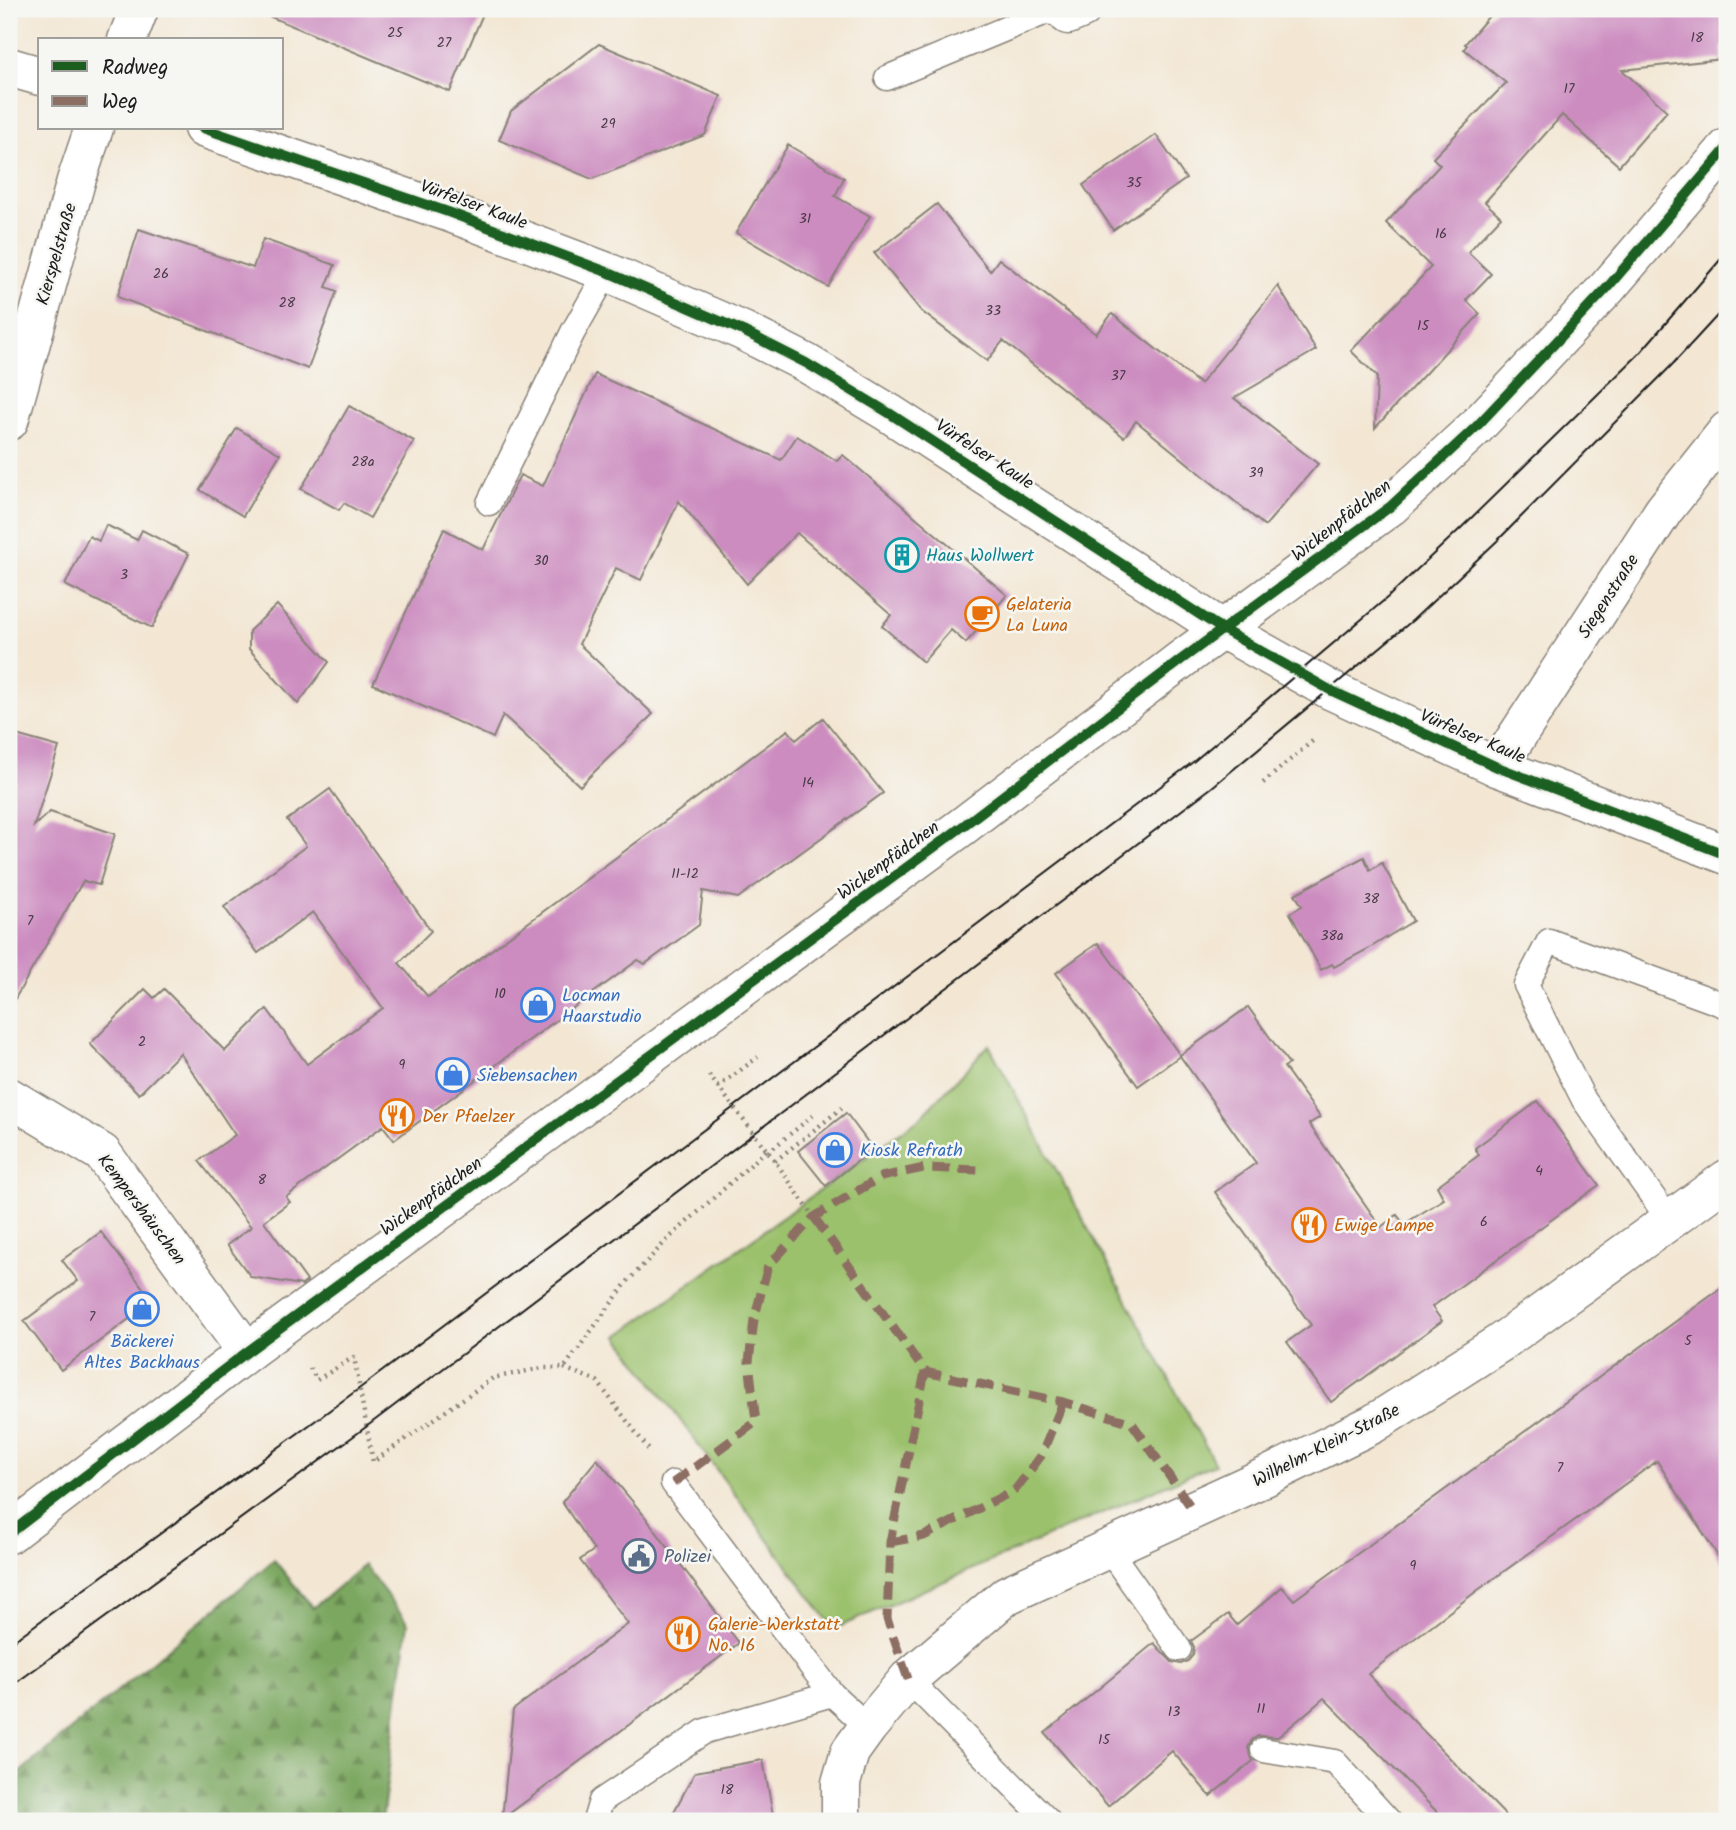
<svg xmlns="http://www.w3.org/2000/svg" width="1736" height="1830" viewBox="0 0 1736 1830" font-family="Kalam,sans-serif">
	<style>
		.forest { fill: url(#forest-firs); stroke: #4c623e; stroke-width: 2 }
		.park { fill: #9bc16c; stroke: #5c6e44; stroke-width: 2 }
		.building { fill: #cc8cc0 }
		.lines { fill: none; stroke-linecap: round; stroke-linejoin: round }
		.lane-casing { stroke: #888278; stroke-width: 27 }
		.street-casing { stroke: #888278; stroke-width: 41 }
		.secondary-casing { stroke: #888278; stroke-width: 41 }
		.path { stroke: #888278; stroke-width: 4.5; stroke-dasharray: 2 5; stroke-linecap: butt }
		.lane { stroke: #fff; stroke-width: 24 }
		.street { stroke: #fff; stroke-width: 38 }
		.secondary { stroke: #fff; stroke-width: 38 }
		.tram { stroke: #1c1c1c; stroke-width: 2 }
		.quiet { stroke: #8d6e63; stroke-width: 9; stroke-dasharray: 18 9; stroke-linecap: butt }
		.cycleway-casing { stroke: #f6f6f2; stroke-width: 15 }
		.cycleway { stroke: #1b5e20; stroke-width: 10 }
		.labels { text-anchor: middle; stroke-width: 5; stroke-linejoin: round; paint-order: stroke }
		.number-label { font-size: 14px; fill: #483845 }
		.street-label { font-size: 18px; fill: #1c1c1c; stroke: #f6f6f2 }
		.culture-label { font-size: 18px; fill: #0d838f; stroke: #f6f6f2; text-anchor: start }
		.food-label { font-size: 18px; fill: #c56008; stroke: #f6f6f2; text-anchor: start }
		.shop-label { font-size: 18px; fill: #366cbe; stroke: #f6f6f2; text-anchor: start }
		.service-label { font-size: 18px; fill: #4e5e75; stroke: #f6f6f2; text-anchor: start }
	</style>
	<defs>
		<pattern id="forest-firs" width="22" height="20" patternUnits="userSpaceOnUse" patternTransform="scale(1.75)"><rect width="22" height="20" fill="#7ca760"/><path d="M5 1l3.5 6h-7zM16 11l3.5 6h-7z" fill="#65874e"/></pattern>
	</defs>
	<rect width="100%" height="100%" fill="#f6f6f2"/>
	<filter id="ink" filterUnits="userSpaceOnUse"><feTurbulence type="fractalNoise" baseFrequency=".0143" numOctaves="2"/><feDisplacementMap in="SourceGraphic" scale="14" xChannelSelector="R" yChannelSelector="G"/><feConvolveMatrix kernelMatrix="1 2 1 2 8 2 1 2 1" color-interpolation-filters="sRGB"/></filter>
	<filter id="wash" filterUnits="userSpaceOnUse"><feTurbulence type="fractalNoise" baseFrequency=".00686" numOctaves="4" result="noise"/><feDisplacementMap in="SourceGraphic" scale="28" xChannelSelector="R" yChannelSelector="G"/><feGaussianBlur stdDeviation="1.57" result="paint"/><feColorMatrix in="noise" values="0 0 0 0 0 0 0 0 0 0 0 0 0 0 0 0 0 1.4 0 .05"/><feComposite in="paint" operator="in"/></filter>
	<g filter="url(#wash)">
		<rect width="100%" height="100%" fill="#f3e7d4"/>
		<polygon class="forest" points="274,1560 313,1608 364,1565 408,1623 382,1821 9,1821 9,1804 19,1773"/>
		<polygon class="park" points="989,1045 1215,1464 834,1629 618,1336 920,1118"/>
		<g id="blocks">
			<g class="building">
				<polygon points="252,9 485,9 450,92"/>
				<polygon points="1495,9 1727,9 1727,41 1722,47 1722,59 1622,70 1667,111 1619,166 1562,115 1485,202 1501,217 1468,252 1491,274 1466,300 1480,314 1375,428 1377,376 1351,351 1431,267 1386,223 1440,165 1433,158 1506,83 1464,49 1467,45 1465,44"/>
				<polygon points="599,44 721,96 705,135 592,179 499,140 511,111"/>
				<polygon points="1156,135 1186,179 1113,230 1083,185"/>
				<polygon points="788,145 844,178 835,196 870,216 828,287 736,233"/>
				<polygon points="937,204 990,271 999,259 1096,334 1112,314 1200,384 1278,286 1316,350 1234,398 1318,464 1265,526 1136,421 1124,437 1003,341 987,361 921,311 874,253"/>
				<polygon points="139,229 253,268 263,239 335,265 326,287 337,291 308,369 120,298 118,295"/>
				<polygon points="595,374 781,460 797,436 837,461 843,455 1007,595 966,643 951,630 923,662 882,626 891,615 797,533 747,584 679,501 641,580 616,568 579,644 653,714 580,786 503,715 493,738 373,684 444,529 483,550 520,475 543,486"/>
				<polygon points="349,406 414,441 370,518 344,503 339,510 301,489"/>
				<polygon points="237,428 280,454 243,516 200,490"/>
				<polygon points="106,525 137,540 142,530 189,554 152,628 65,585 89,536 99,541"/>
				<polygon points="277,605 329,662 298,704 249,649 249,631"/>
				<polygon points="823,718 883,793 738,898 703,891 699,925 645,964 638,960 394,1140 383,1126 286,1197 290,1202 264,1221 307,1281 302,1285 251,1277 227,1245 251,1227 199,1161 235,1135 180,1053 139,1094 90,1044 145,989 154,998 164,989 225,1051 267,1009 307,1064 383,1008 313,912 258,953 224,907 306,846 287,820 330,789 431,931 399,963 428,997 788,730 796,740"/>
				<polygon points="9,733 59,747 34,826 50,812 115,834 99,885 83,881 9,1009"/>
				<polygon points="1364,857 1370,870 1382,863 1413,921 1368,949 1334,967 1332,964 1321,970 1290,913 1302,906 1295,894"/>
				<polygon points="1098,943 1180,1055 1248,1007 1289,1064 1284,1067 1320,1117 1309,1124 1381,1227 1397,1215 1404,1224 1444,1199 1437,1186 1479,1155 1475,1148 1538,1101 1599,1185 1432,1307 1442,1321 1331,1402 1287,1342 1311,1325 1215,1192 1256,1163 1180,1056 1138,1086 1056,973"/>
				<polygon points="846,1113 873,1149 826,1186 798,1151"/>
				<polygon points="101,1232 153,1301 61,1370 24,1321 78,1281 62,1260"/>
				<polygon points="1727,1284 1727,1570 1657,1461 1478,1590 1368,1674 1511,1821 1446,1821 1324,1698 1278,1737 1258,1736 1252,1740 1248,1748 1253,1761 1210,1796 1172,1751 1108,1806 1045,1733 1154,1643 1172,1662 1181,1664 1188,1661 1193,1655 1194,1647 1191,1641 1228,1614 1237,1625 1282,1587 1294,1600"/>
				<polygon points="597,1459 643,1514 739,1643 502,1819 513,1710 628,1624 580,1560 594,1550 562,1502"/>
				<polygon points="763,1760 774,1821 669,1821 695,1772"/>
			</g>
		</g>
	</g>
	<g filter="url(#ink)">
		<use href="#blocks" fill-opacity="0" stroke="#888278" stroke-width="2"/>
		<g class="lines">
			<g class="lane-casing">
				<g id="lane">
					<polyline points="887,78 1046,12 1068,15"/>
					<polyline points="489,503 573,332 607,272"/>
					<polyline points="1670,1221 1584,1100 1526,985 1549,941 1727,1006"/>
					<polyline points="673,1483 832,1694 868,1727"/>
					<polyline points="1109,1550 1179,1649"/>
					<polyline points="908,1679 1048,1821"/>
					<polyline points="1263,1750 1335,1762 1389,1821"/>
					<polyline points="595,1821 601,1801 705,1731 832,1694"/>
				</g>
			</g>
			<g class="street-casing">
				<g id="street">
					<polyline points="1068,15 1082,9"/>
					<polyline points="127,40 139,9"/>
					<polyline points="9,421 76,181 94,128"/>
					<polyline points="1497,767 1664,510 1727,431"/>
					<polyline points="9,1097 102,1153 247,1352"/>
					<polyline points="9,1534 247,1352 963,826 1182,659 1391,506 1476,427 1607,288 1727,148"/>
					<polyline points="841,1821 841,1783 850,1752 868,1727 908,1679 1007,1595 1265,1477 1373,1424 1500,1343 1727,1179"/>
				</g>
			</g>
			<g class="secondary-casing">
				<g id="secondary">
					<polyline points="9,67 40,76"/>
					<polyline points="203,128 448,212 607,272 743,331 806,363 889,413 1222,629 1330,690 1497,767 1727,855"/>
				</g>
			</g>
			<g class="path">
				<polyline points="1263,783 1316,738"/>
				<polyline points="709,1075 775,1161 814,1217"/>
				<polyline points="718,1087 758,1057"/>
				<polyline points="768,1152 816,1113"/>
				<polyline points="775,1161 842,1108"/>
				<polyline points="310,1368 317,1380 354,1357 373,1462 493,1378 542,1368 564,1368 627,1282 668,1239 767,1150"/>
				<polyline points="564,1368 597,1381 649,1450"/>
			</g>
			<use href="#lane" class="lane"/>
			<use href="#street" class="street"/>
			<use href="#secondary" class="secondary"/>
			<g class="tram">
				<polyline points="9,1644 360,1388 1193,762 1388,597 1462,527 1639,354 1727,252"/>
				<polyline points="9,1688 366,1427 1211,788 1413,620 1497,541 1670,367 1727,305"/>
			</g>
			<g class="quiet">
				<polyline points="814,1217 925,1372 1063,1402 1132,1423 1193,1510"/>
				<polyline points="673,1483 756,1422 749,1362 754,1320 768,1266 814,1217 881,1177 924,1168 979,1170"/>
				<polyline points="890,1542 924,1536 1015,1490 1041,1456 1063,1402"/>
				<polyline points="908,1679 887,1619 890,1542 925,1372"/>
			</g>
			<g class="cycleway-casing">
				<g id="cycleway">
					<polyline points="203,128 448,212 607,272 743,331 806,363 889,413 1222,629 1330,690 1497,767 1727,855"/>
					<polyline points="9,1534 247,1352 963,826 1182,659 1391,506 1476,427 1607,288 1727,148"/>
				</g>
			</g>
			<use href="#cycleway" class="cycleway"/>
		</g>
	</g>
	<defs>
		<g id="building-ring" transform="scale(1.75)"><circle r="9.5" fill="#f6f6f2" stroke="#0f9aa8" stroke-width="1.5"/><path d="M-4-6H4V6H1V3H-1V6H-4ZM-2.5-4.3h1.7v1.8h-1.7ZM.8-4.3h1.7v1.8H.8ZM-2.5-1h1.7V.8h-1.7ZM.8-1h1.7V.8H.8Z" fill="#0f9aa8"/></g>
		<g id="cafe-ring" transform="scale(1.75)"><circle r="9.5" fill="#f6f6f2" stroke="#e8710a" stroke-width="1.5"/><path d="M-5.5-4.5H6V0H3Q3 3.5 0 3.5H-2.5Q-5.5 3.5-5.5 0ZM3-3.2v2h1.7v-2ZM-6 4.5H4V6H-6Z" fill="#e8710a"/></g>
		<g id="shop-ring" transform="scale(1.75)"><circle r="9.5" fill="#f6f6f2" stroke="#3f7fe0" stroke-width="1.5"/><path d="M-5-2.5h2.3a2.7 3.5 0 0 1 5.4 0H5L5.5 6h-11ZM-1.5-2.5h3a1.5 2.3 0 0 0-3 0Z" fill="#3f7fe0"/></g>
		<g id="restaurant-ring" transform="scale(1.75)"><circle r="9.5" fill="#f6f6f2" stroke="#e8710a" stroke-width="1.5"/><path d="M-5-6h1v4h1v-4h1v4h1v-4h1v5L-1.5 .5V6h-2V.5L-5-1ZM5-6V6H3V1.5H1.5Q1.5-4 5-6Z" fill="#e8710a"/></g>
		<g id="civic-ring" transform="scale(1.75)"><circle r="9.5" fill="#f6f6f2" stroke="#5c6f8a" stroke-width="1.5"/><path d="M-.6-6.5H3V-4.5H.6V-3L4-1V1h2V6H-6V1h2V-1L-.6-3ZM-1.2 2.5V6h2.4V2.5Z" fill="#5c6f8a"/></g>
	</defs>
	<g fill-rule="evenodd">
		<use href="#building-ring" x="902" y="555"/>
		<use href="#cafe-ring" x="982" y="614"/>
		<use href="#shop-ring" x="538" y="1005"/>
		<use href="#shop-ring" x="453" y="1075"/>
		<use href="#restaurant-ring" x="397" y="1116"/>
		<use href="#shop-ring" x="835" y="1150"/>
		<use href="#restaurant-ring" x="1309" y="1225"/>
		<use href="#shop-ring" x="142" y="1309"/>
		<use href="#civic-ring" x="639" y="1556"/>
		<use href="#restaurant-ring" x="683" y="1634"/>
	</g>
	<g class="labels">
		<g class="number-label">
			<text x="395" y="37">25</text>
			<text x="1697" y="42">18</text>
			<text x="444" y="47">27</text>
			<text x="1569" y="93">17</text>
			<text x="608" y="128">29</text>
			<text x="1134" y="187">35</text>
			<text x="805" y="223">31</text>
			<text x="1441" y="238">16</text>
			<text x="161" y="278">26</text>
			<text x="287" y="307">28</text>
			<text x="993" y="315">33</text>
			<text x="1423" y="330">15</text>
			<text x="1118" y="380">37</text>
			<text x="363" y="466">28a</text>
			<text x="1256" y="477">39</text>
			<text x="541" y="565">30</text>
			<text x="124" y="579">3</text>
			<text x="808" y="787">14</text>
			<text x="685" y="878">11-12</text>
			<text x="1371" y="903">38</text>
			<text x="30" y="925">7</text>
			<text x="1332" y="940">38a</text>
			<text x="500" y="998">10</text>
			<text x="142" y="1046">2</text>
			<text x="402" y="1069">9</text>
			<text x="1539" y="1175">4</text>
			<text x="262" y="1184">8</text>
			<text x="1484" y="1226">6</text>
			<text x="92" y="1321">7</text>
			<text x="1688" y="1345">5</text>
			<text x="1560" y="1472">7</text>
			<text x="1413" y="1570">9</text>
			<text x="1261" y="1713">11</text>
			<text x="1174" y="1716">13</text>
			<text x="1104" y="1744">15</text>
			<text x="727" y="1794">18</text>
		</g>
		<g class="street-label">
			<text transform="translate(474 204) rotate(20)" y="6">Vürfelser Kaule</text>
			<text transform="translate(56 254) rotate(-74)" y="6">Kierspelstraße</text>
			<text transform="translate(985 454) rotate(33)" y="6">Vürfelser Kaule</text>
			<text transform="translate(1341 520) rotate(-38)" y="6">Wickenpfädchen</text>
			<text transform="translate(1608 596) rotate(-57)" y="6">Siegenstraße</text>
			<text transform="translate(1473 736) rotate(23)" y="6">Vürfelser Kaule</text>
			<text transform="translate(888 860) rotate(-36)" y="6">Wickenpfädchen</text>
			<text transform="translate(431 1196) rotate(-36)" y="6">Wickenpfädchen</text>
			<text transform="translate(142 1209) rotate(53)" y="6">Kempershäuschen</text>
			<text transform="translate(1326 1445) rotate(-27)" y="6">Wilhelm-Klein-Straße</text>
		</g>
		<g class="culture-label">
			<text x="926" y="561">Haus Wollwert</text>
		</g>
		<g class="food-label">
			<text x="1006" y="610">Gelateria<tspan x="1006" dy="21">La Luna</tspan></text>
			<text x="422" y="1122">Der Pfaelzer</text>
			<text x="1334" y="1231">Ewige Lampe</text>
			<text x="708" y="1630">Galerie-Werkstatt<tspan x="708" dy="21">No. 16</tspan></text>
		</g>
		<g class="shop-label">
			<text x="562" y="1001">Locman<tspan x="562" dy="21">Haarstudio</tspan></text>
			<text x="477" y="1081">Siebensachen</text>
			<text x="860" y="1156">Kiosk Refrath</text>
			<text x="142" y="1347" text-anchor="middle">Bäckerei<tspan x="142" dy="21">Altes Backhaus</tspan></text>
		</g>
		<g class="service-label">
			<text x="664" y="1562">Polizei</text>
		</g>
	</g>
	<rect width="1736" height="1830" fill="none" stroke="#f6f6f2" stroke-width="35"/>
	<rect x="38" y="38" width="245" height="91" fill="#f6f6f2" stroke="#9f9f9c" stroke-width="2"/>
	<rect x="52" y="61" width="35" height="10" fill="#1b5e20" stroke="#9f9f9c" stroke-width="2"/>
	<text x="102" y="74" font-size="21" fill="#1c1c1c">Radweg</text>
	<rect x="52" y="96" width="35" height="10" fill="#8d6e63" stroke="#9f9f9c" stroke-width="2"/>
	<text x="102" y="108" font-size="21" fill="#1c1c1c">Weg</text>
</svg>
